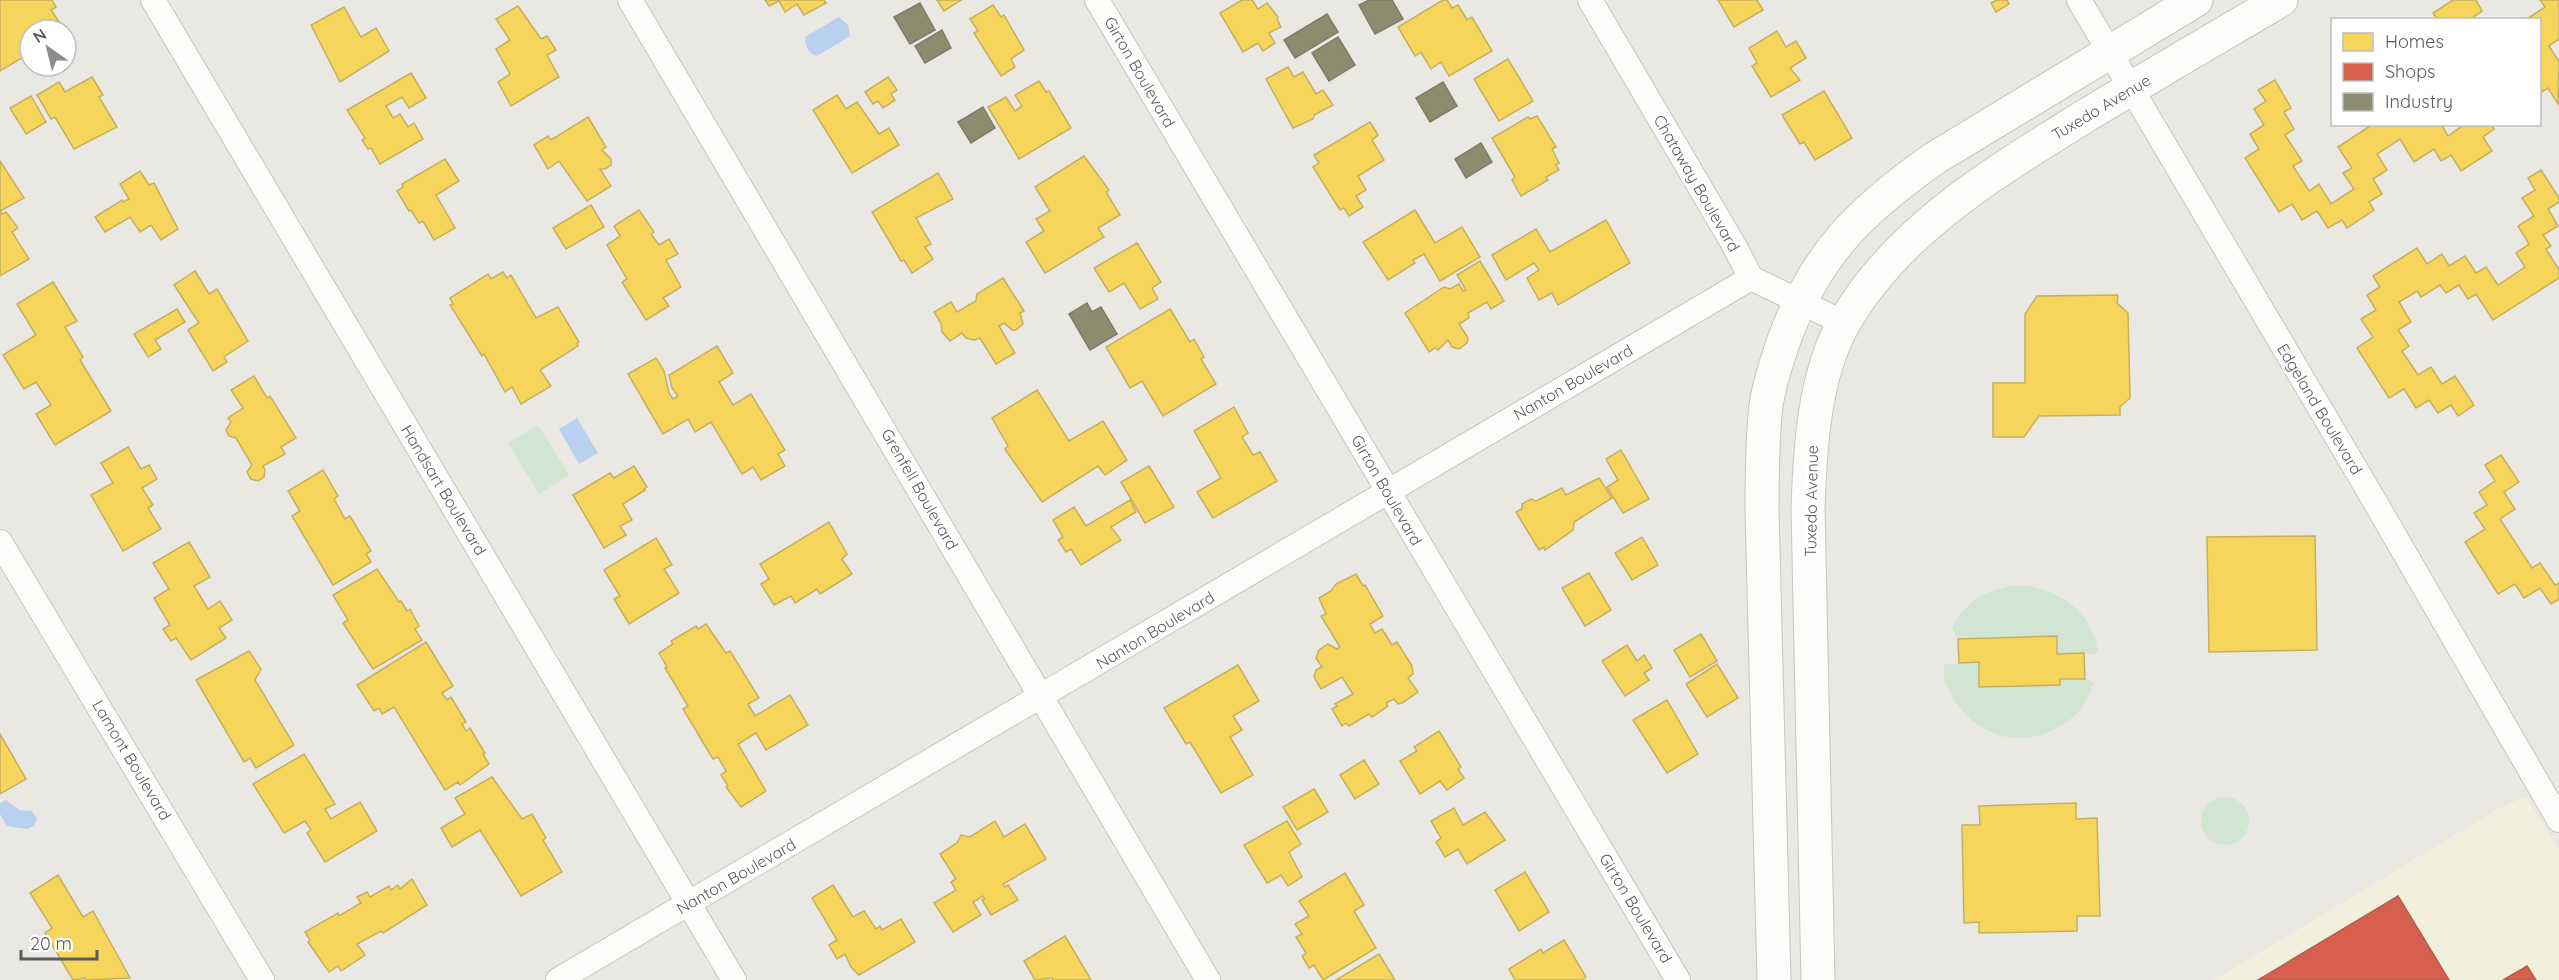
<svg xmlns="http://www.w3.org/2000/svg" width="2559" height="980" viewBox="0 0 2559 980" font-family="Quicksand,sans-serif">
	<style>
		.commercial { fill: #f2f0dc }
		.green { fill: #d2e4d2 }
		.water { fill: #bad0f0 }
		.homes { fill: #f6d55c; stroke: #c7b05d; stroke-width: 1.5 }
		.shops { fill: #d6604d; stroke: #b05e53; stroke-width: 1.5 }
		.industry { fill: #8c8c6e; stroke: #7d7d6a; stroke-width: 1.5 }
		.lines { fill: none; stroke-linecap: round; stroke-linejoin: round }
		.street-casing { stroke: #c5c5c3; stroke-width: 26 }
		.secondary-casing { stroke: #c6c5c4; stroke-width: 35 }
		.street { stroke: #fcfcfb; stroke-width: 24 }
		.secondary { stroke: #fcfcfb; stroke-width: 33 }
		.labels { text-anchor: middle; stroke-width: 6; stroke-linejoin: round; paint-order: stroke }
		.street-label { font-size: 16px; fill: #595b60; stroke: #fff }
	</style>
	<rect width="100%" height="100%" fill="#e9e8e3"/>
	<polygon class="commercial" points="2526,796 2559,851 2559,980 2214,980 2498,809"/>
	<g class="green">
		<polygon points="538,425 569,475 539,494 508,443"/>
		<path d="M2025 585C2063 592 2090 611 2098 651L2094 654H2057V636L1958 639 1952 629C1966 598 1993 586 2025 585Z"/>
		<path d="M1979 662V686L2087 678 2093 683C2091 698 2080 712 2068 721 2025 753 1972 738 1949 690 1945 682 1941 672 1945 664Z"/>
		<circle cx="2225" cy="821" r="24"/>
	</g>
	<g class="water">
		<path d="M839 17 848 25 850 36 817 56C808 54 805 45 805 37Z"/>
		<polygon points="577,418 598,453 579,464 559,429"/>
		<polygon points="6,800 19,810 32,811 37,819 34,826 27,829 7,826 0,814 0,803"/>
	</g>
	<g class="homes">
		<polygon points="0,0 52,0 56,7 51,10 62,26 55,30 30,30 30,53 0,71"/>
		<polygon points="765,0 824,0 826,3 804,15 797,4 785,12 779,1 769,6"/>
		<polygon points="937,0 961,0 944,11"/>
		<polygon points="1242,0 1252,0 1258,9 1267,3 1278,17 1277,19 1281,27 1269,33 1275,43 1263,51 1258,43 1243,52 1220,13"/>
		<polygon points="1443,0 1447,0 1452,8 1458,5 1467,20 1472,17 1492,51 1449,76 1441,62 1431,69 1421,52 1415,56 1398,27"/>
		<polygon points="1718,0 1757,0 1763,10 1734,27"/>
		<polygon points="1997,0 2007,0 2009,4 1996,12 1991,3"/>
		<polygon points="2453,0 2476,0 2482,11 2469,20 2438,20 2433,13"/>
		<polygon points="2540,0 2559,0 2559,39 2549,46 2559,62 2558,104 2548,88 2540,93 2540,20 2527,19 2545,7"/>
		<polygon points="993,5 1001,17 1004,15 1024,50 1011,59 1015,67 1001,76 974,33 978,31 970,19"/>
		<polygon points="518,6 541,39 547,36 556,50 547,55 559,77 511,106 498,82 510,74 496,49 510,40 496,19"/>
		<polygon points="344,7 361,37 376,28 389,51 340,82 311,25"/>
		<polygon points="1777,31 1786,47 1796,41 1806,58 1790,68 1800,80 1771,97 1752,66 1757,63 1749,48"/>
		<polygon points="1508,59 1533,101 1499,121 1474,79"/>
		<polygon points="1288,67 1294,77 1303,72 1316,94 1323,90 1333,105 1314,115 1313,119 1293,128 1266,79"/>
		<polygon points="411,73 426,98 409,108 402,97 386,106 393,118 400,114 408,127 414,123 423,139 380,164 371,148 368,149 362,140 365,138 347,110"/>
		<polygon points="92,77 103,95 99,97 117,127 74,149 55,117 51,119 37,95 59,82 65,92"/>
		<polygon points="888,77 897,90 891,94 895,100 883,108 878,101 873,104 865,92"/>
		<polygon points="2275,80 2291,108 2284,112 2294,129 2285,135 2302,161 2293,166 2309,191 2319,184 2331,204 2354,189 2343,173 2352,168 2338,147 2373,124 2441,124 2448,136 2465,124 2491,124 2494,129 2483,137 2492,151 2461,171 2451,155 2441,161 2434,149 2414,162 2400,139 2377,154 2387,170 2373,179 2382,194 2369,202 2374,210 2347,228 2342,220 2328,228 2317,211 2302,220 2292,204 2279,212 2245,158 2259,149 2250,134 2264,125 2254,109 2266,101 2258,90"/>
		<polygon points="1039,81 1046,92 1049,91 1071,128 1019,159 988,107 1006,97 1015,111 1022,106 1015,95"/>
		<polygon points="1824,91 1852,138 1815,160 1804,142 1800,144 1782,115"/>
		<polygon points="837,95 846,109 857,102 879,134 889,128 899,145 852,173 813,110"/>
		<polygon points="31,96 46,122 26,134 10,108"/>
		<polygon points="1537,116 1556,147 1552,149 1559,163 1556,165 1559,170 1546,177 1548,180 1521,196 1512,180 1515,177 1492,138 1528,117 1530,119"/>
		<polygon points="588,117 606,147 602,150 611,159 611,165 605,169 600,169 611,186 587,201 559,161 548,169 534,145 548,136 551,140"/>
		<polygon points="1370,122 1378,135 1372,140 1384,160 1358,176 1366,190 1356,196 1363,207 1349,216 1344,208 1340,210 1313,167 1319,163 1314,155"/>
		<polygon points="1084,156 1109,190 1106,192 1120,215 1098,228 1104,237 1045,273 1026,242 1044,231 1036,219 1050,211 1035,187"/>
		<polygon points="445,159 459,181 436,195 455,228 434,240 423,221 419,223 411,210 409,211 397,191 403,187 402,184"/>
		<polygon points="0,161 24,198 0,211 2,214 6,212 18,228 12,232 29,259 0,276"/>
		<polygon points="2541,170 2559,198 2559,202 2548,209 2558,226 2543,235 2551,246 2546,249 2559,270 2559,278 2493,320 2476,294 2468,299 2459,285 2446,293 2440,285 2421,297 2417,291 2399,302 2411,322 2398,330 2409,346 2402,351 2418,375 2431,367 2442,384 2455,376 2474,405 2458,416 2451,405 2438,413 2429,400 2416,408 2404,389 2389,398 2357,348 2373,337 2361,319 2376,310 2367,295 2380,287 2373,276 2417,248 2427,264 2442,254 2449,266 2465,256 2476,273 2486,267 2498,285 2525,267 2516,253 2529,244 2518,226 2534,216 2522,198 2535,190 2528,178"/>
		<polygon points="140,171 149,185 154,183 178,229 161,240 151,225 140,232 130,217 105,232 95,217 122,200 123,202 129,199 120,184"/>
		<polygon points="938,173 953,199 916,218 931,244 925,247 933,259 912,273 904,260 901,261 872,212"/>
		<polygon points="591,205 604,227 566,249 553,228"/>
		<polygon points="639,210 654,232 651,234 659,245 669,239 678,254 666,260 681,287 663,298 669,306 646,320 622,282 627,279 607,245 620,236 614,226"/>
		<polygon points="1415,210 1435,243 1462,227 1480,257 1440,281 1424,254 1413,260 1415,263 1388,280 1363,242"/>
		<polygon points="1606,220 1630,263 1558,305 1552,293 1539,300 1527,278 1539,270 1534,263 1506,280 1492,255 1536,229 1550,252"/>
		<polygon points="1137,243 1161,282 1152,288 1158,299 1140,309 1124,283 1109,292 1094,268"/>
		<polygon points="1480,261 1504,301 1491,309 1487,302 1468,313 1469,318 1459,324 1468,338 1467,343 1459,349 1452,347 1448,340 1438,350 1435,348 1429,352 1405,313 1444,287 1450,289 1459,284 1463,291 1466,290 1457,275"/>
		<polygon points="195,271 209,294 217,289 248,341 224,357 227,362 213,371 188,330 199,323 174,285"/>
		<polygon points="503,272 507,278 511,275 536,318 558,307 579,342 577,343 578,346 540,370 551,386 521,404 512,387 505,392 484,354 482,356 450,305 453,304 450,298 488,274 491,279"/>
		<polygon points="1003,278 1024,311 1020,313 1023,324 1016,330 1012,330 1004,323 999,326 1015,353 996,364 980,338 974,340 966,338 962,333 950,341 942,332 941,323 934,312 951,302 957,312 976,301 977,294"/>
		<polygon points="53,282 77,321 65,327 83,357 80,360 111,411 55,445 36,414 51,405 36,382 24,389 3,355 36,335 17,304"/>
		<polygon points="2118,295 2117,303 2128,313 2130,398 2120,407 2120,415 2039,416 2024,437 1993,437 1993,383 2025,383 2025,314 2037,296"/>
		<polygon points="177,309 185,322 155,340 161,349 148,357 134,334"/>
		<polygon points="1170,309 1190,342 1194,339 1204,357 1201,359 1216,384 1163,416 1142,381 1130,388 1106,347"/>
		<polygon points="717,346 733,373 719,382 733,405 751,394 785,450 778,454 785,466 761,480 753,467 742,474 711,422 695,432 688,419 663,434 628,374 656,358 664,371 669,393 673,399 678,396 672,388 669,375"/>
		<polygon points="254,376 267,398 270,396 296,438 281,447 285,454 263,466 265,470 264,477 258,481 251,479 247,472 252,465 236,438 229,436 226,430 231,422 228,418 243,408 231,390"/>
		<polygon points="1037,390 1069,441 1103,421 1127,460 1105,475 1098,466 1042,502 1005,449 1008,446 992,418"/>
		<polygon points="1234,407 1248,433 1242,437 1253,455 1260,452 1277,481 1213,518 1197,492 1221,478 1194,431"/>
		<polygon points="128,447 141,469 149,465 157,479 142,488 153,505 148,508 161,529 123,551 91,495 113,483 101,463"/>
		<polygon points="1621,450 1649,499 1623,513 1607,487 1618,480 1606,459"/>
		<polygon points="2501,455 2519,482 2504,492 2515,509 2500,519 2532,568 2540,563 2555,585 2559,583 2559,599 2551,604 2540,588 2524,598 2515,584 2498,594 2465,542 2485,529 2474,513 2487,505 2479,492 2495,481 2485,465"/>
		<polygon points="634,466 647,487 644,489 645,490 623,504 632,520 620,526 626,535 604,548 573,495 610,473 614,478"/>
		<polygon points="1149,466 1174,507 1145,523 1121,482"/>
		<polygon points="323,470 338,496 334,499 345,519 350,516 371,551 366,554 371,562 333,585 292,516 300,511 288,491"/>
		<polygon points="1599,478 1612,498 1574,522 1573,530 1545,550 1544,547 1539,550 1516,512 1522,509 1522,504 1531,499 1536,501 1562,488 1566,495"/>
		<polygon points="1130,500 1136,512 1111,527 1121,540 1081,565 1071,549 1066,552 1058,540 1063,537 1053,520 1074,507 1086,526"/>
		<polygon points="829,522 847,554 842,559 852,574 820,594 817,589 795,603 791,596 774,605 761,584 769,579 760,564"/>
		<polygon points="2315,536 2317,650 2209,652 2207,537"/>
		<polygon points="1642,537 1658,565 1632,580 1615,553"/>
		<polygon points="656,538 672,565 664,569 679,593 629,624 614,599 620,596 604,570"/>
		<polygon points="189,542 210,577 194,586 208,609 220,601 232,620 219,628 226,638 191,660 176,638 171,641 163,629 170,625 154,598 169,589 153,563"/>
		<polygon points="377,569 399,602 401,601 407,611 410,609 419,626 415,629 422,640 373,669 343,623 348,620 333,595"/>
		<polygon points="1589,573 1611,610 1585,626 1562,588"/>
		<polygon points="1356,574 1363,586 1365,585 1383,616 1370,624 1375,633 1382,629 1392,645 1397,642 1412,666 1413,674 1408,678 1418,692 1402,703 1398,704 1394,699 1386,703 1388,706 1372,717 1369,714 1349,726 1346,723 1342,726 1332,709 1337,706 1335,704 1353,694 1342,677 1321,689 1314,677 1316,670 1322,667 1316,658 1319,650 1328,644 1337,649 1340,647 1321,616 1326,614 1319,598 1331,591 1336,584"/>
		<polygon points="706,624 726,653 730,651 759,698 748,704 755,716 790,695 808,725 766,750 756,733 738,744 766,791 741,807 726,787 728,786 721,775 726,771 718,757 713,759 683,709 688,706 665,668 667,667 659,653 673,644 671,641 696,626 698,629"/>
		<polygon points="1701,634 1717,661 1690,677 1674,650"/>
		<polygon points="2057,636 2057,654 2084,653 2085,679 2060,679 2060,685 1979,687 1979,662 1959,663 1958,639"/>
		<polygon points="426,642 453,686 442,693 447,700 451,697 466,722 462,724 466,731 470,728 485,753 483,754 489,764 460,785 458,782 445,790 394,707 382,714 379,708 374,711 357,685"/>
		<polygon points="1627,645 1637,661 1644,655 1652,668 1644,673 1649,680 1625,696 1602,661"/>
		<polygon points="249,651 261,669 255,680 294,745 256,768 250,758 244,762 196,680"/>
		<polygon points="1717,664 1738,698 1707,717 1686,684"/>
		<polygon points="1238,665 1259,701 1233,716 1242,730 1230,737 1253,775 1221,793 1190,742 1186,744 1164,708"/>
		<polygon points="1667,700 1698,754 1667,773 1633,720"/>
		<polygon points="1439,731 1461,767 1458,769 1464,778 1447,790 1440,781 1420,794 1400,761 1417,751 1414,747"/>
		<polygon points="0,734 26,779 0,794"/>
		<polygon points="304,754 335,804 325,809 331,819 360,802 377,831 325,862 307,833 311,830 305,821 284,833 253,784"/>
		<polygon points="1364,760 1379,784 1355,799 1340,775"/>
		<polygon points="492,777 522,819 532,814 546,838 543,840 562,872 521,896 480,830 452,847 441,828 465,814 455,798"/>
		<polygon points="1314,789 1328,812 1297,830 1283,807"/>
		<polygon points="2076,803 2076,819 2097,818 2100,916 2077,916 2077,931 1979,933 1979,922 1964,923 1962,825 1980,825 1979,806"/>
		<polygon points="1454,808 1463,825 1485,812 1505,840 1467,864 1458,849 1445,857 1436,842 1441,838 1431,821"/>
		<polygon points="995,821 1004,837 1025,824 1046,859 1003,884 1005,887 1008,885 1018,900 991,915 982,900 985,899 983,896 973,902 981,915 953,932 934,903 956,890 951,882 956,879 940,854 957,843 961,835 970,837"/>
		<polygon points="1287,821 1301,844 1289,852 1302,877 1288,886 1281,875 1267,883 1244,845"/>
		<polygon points="1525,872 1549,912 1519,931 1495,890"/>
		<polygon points="1345,873 1364,905 1354,911 1376,948 1323,980 1314,965 1309,968 1302,956 1306,953 1296,937 1302,934 1295,924 1309,916 1299,901"/>
		<polygon points="58,875 83,917 93,911 130,978 87,980 85,978 73,980 45,933 52,928 30,893"/>
		<polygon points="412,879 427,905 383,933 381,931 357,944 365,955 341,971 338,966 329,972 308,942 310,940 305,932 338,913 339,916 361,903 357,897 367,892 370,897 389,886 391,890 398,885 400,889"/>
		<polygon points="833,885 853,917 864,911 876,929 880,926 882,930 901,919 915,942 859,975 851,967 845,954 837,959 829,945 837,940 812,898"/>
		<polygon points="1065,936 1091,980 1053,980 1052,978 1035,980 1024,961"/>
		<polygon points="1564,940 1586,977 1582,980 1515,980 1509,969 1541,949 1543,953"/>
		<polygon points="1379,954 1395,980 1336,980"/>
	</g>
	<g class="shops">
		<polygon points="2398,896 2449,980 2258,980"/>
		<polygon points="2527,966 2536,980 2503,980"/>
	</g>
	<g class="industry">
		<polygon points="1369,0 1392,0 1403,19 1375,34 1359,5"/>
		<polygon points="920,3 935,30 910,44 894,17"/>
		<polygon points="1327,14 1338,32 1295,58 1284,40"/>
		<polygon points="942,30 951,48 925,63 915,46"/>
		<polygon points="1338,37 1355,65 1329,81 1312,53"/>
		<polygon points="1443,82 1457,106 1430,122 1416,98"/>
		<polygon points="983,107 995,128 971,143 958,122"/>
		<polygon points="1481,143 1492,162 1466,178 1455,159"/>
		<polygon points="1087,303 1092,312 1101,307 1117,334 1090,350 1069,314"/>
	</g>
	<g class="lines">
		<g class="street-casing">
			<g id="street">
				<polyline points="153,0 734,980"/>
				<polyline points="630,0 1208,980"/>
				<polyline points="1097,0 1678,980"/>
				<polyline points="1590,0 1735,247 1751,278 1844,323"/>
				<polyline points="2079,0 2371,495 2559,820"/>
				<polyline points="0,542 262,980"/>
				<polyline points="558,980 1751,278"/>
			</g>
		</g>
		<g class="secondary-casing">
			<g id="secondary">
				<path d="M1774 980 1762 510C1762 476 1762 440 1766 406 1769 383 1777 361 1784 340 1816 253 1861 210 1935 158L2196 0"/>
				<path d="M1818 980 1808 508C1810 449 1814 375 1844 323 1897 230 1994 173 2082 118 2148 78 2214 39 2281 0"/>
			</g>
		</g>
		<use href="#street" class="street"/>
		<use href="#secondary" class="secondary"/>
	</g>
	<g class="labels">
		<g class="street-label">
			<text transform="translate(1140 72) rotate(60)" y="6">Girton Boulevard</text>
			<text transform="translate(2101 107) rotate(-31)" y="6">Tuxedo Avenue</text>
			<text transform="translate(1697 183) rotate(60)" y="6">Chataway Boulevard</text>
			<text transform="translate(1573 382) rotate(-30)" y="6">Nanton Boulevard</text>
			<text transform="translate(2320 409) rotate(59)" y="6">Edgeland Boulevard</text>
			<text transform="translate(920 489) rotate(60)" y="6">Grenfell Boulevard</text>
			<text transform="translate(444 490) rotate(59)" y="6">Handsart Boulevard</text>
			<text transform="translate(1387 490) rotate(60)" y="6">Girton Boulevard</text>
			<text transform="translate(1811 501) rotate(-89)" y="6">Tuxedo Avenue</text>
			<text transform="translate(1155 630) rotate(-31)" y="6">Nanton Boulevard</text>
			<text transform="translate(132 760) rotate(59)" y="6">Lamont Boulevard</text>
			<text transform="translate(736 876) rotate(-30)" y="6">Nanton Boulevard</text>
			<text transform="translate(1636 908) rotate(59)" y="6">Girton Boulevard</text>
		</g>
	</g>
	<rect x="2331" y="18" width="210" height="108" fill="#ffffff" stroke="#bdbdbf" stroke-width="1.5"/>
	<rect x="2343" y="33" width="30" height="18" fill="#f6d55c" stroke="#bdbdbf" stroke-width="1.5"/>
	<text x="2385" y="48" font-size="18" fill="#595b60">Homes</text>
	<rect x="2343" y="63" width="30" height="18" fill="#d6604d" stroke="#bdbdbf" stroke-width="1.5"/>
	<text x="2385" y="78" font-size="18" fill="#595b60">Shops</text>
	<rect x="2343" y="93" width="30" height="18" fill="#8c8c6e" stroke="#bdbdbf" stroke-width="1.5"/>
	<text x="2385" y="108" font-size="18" fill="#595b60">Industry</text>
	<g transform="translate(48 48) rotate(326)"><circle r="28" fill="#ffffff" stroke="#bdbdbf" stroke-width="1.5"/>
	<path d="M0-4.5L10 22L0 15L-10 22Z" fill="#8b8c8e"/>
	<text y="-9" font-size="16" font-weight="bold" text-anchor="middle" fill="#595b60">N</text>
	</g>
	<path d="M21 950v9h76v-9" fill="none" stroke="#595b60" stroke-width="3"/>
	<text x="30" y="950" font-size="18" fill="#595b60" stroke="#ffffff" stroke-width="4.5" paint-order="stroke">20 m</text>
</svg>
